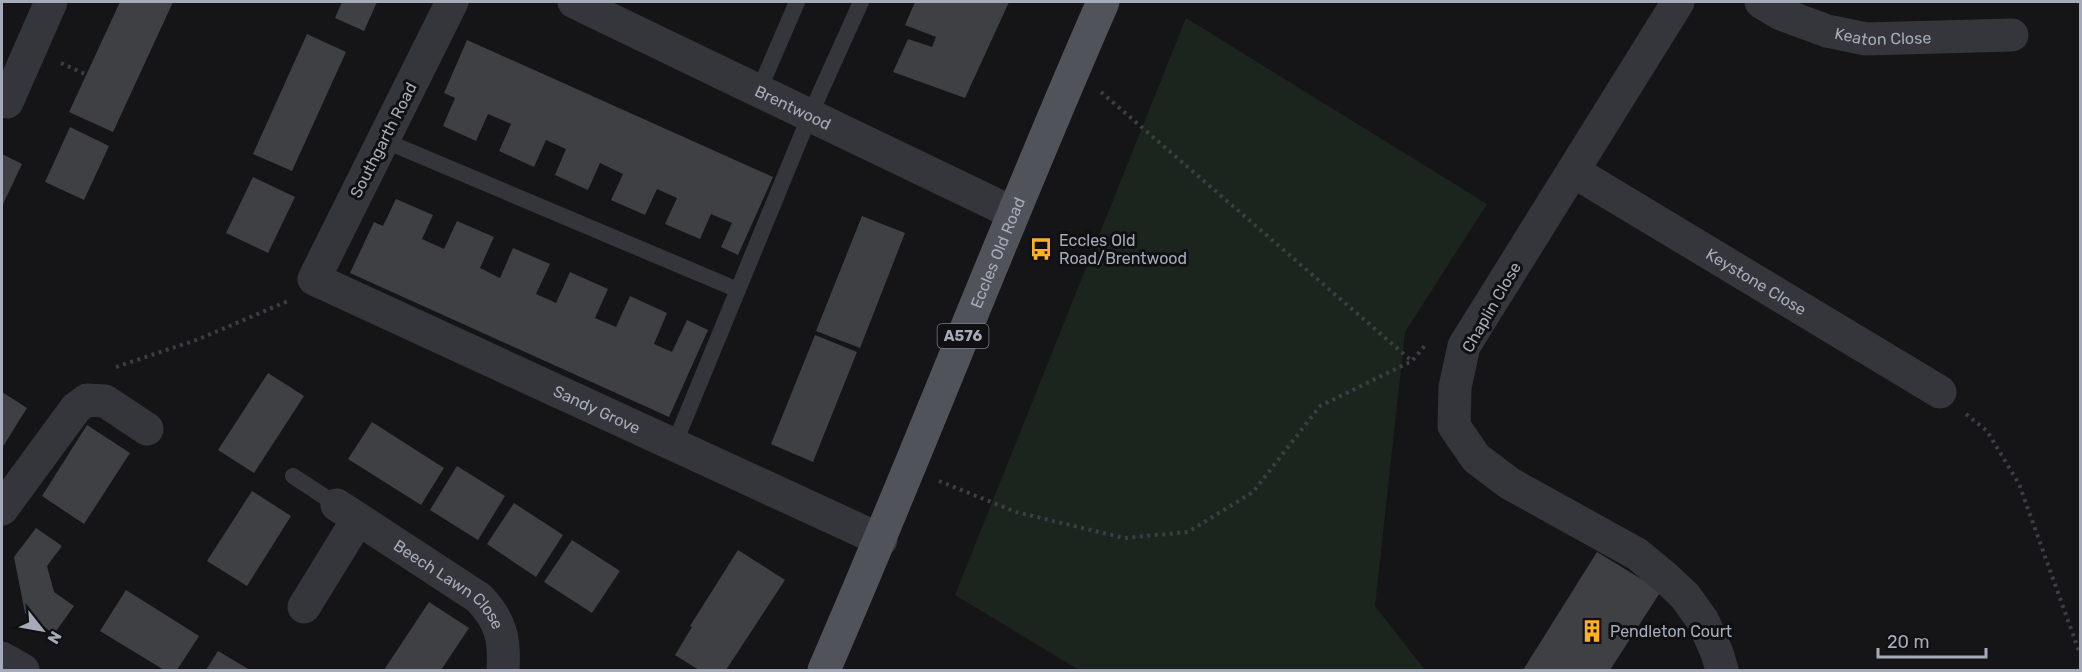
<svg xmlns="http://www.w3.org/2000/svg" width="2082" height="672" viewBox="0 0 2082 672" font-family="Rubik,sans-serif">
	<style>
		.green { fill: #1c251d }
		.building { fill: #3e4044 }
		.lines { fill: none; stroke-linecap: round; stroke-linejoin: round }
		.path { stroke: #3b3e43; stroke-width: 4; stroke-dasharray: 3 4.5; stroke-linecap: butt }
		.service { stroke: #35363c; stroke-width: 16 }
		.minor { stroke: #35363c; stroke-width: 33 }
		.primary { stroke: #51535b; stroke-width: 33 }
		.labels { text-anchor: middle; stroke-width: 6; stroke-linejoin: round; paint-order: stroke }
		.shield { fill: #101012; stroke: #787c86; stroke-width: 1.5 }
		.shield-label { font-size: 15px; font-weight: bold; fill: #a5abb8 }
		.street-label { font-size: 16px; fill: #a5abb8; stroke: #101012 }
		.poi-label { font-size: 16px; fill: #a5abb8; stroke: #101012; text-anchor: start }
	</style>
	<rect width="100%" height="100%" fill="#151517"/>
	<polygon class="green" points="1186,18 1487,204 1405,332 1375,606 1425,670 1079,670 955,595"/>
	<g class="building">
		<polygon points="120,2 173,2 113,132 69,112"/>
		<polygon points="342,2 377,2 364,31 335,18"/>
		<polygon points="915,2 1009,2 965,98 893,72 908,39 932,47 936,37 905,25"/>
		<polygon points="307,34 346,52 292,171 253,154"/>
		<polygon points="467,40 773,177 738,255 721,247 732,223 711,214 700,239 665,224 677,198 657,189 645,215 611,200 623,174 600,163 588,190 555,175 566,149 546,140 534,167 499,151 511,124 488,114 476,141 443,126 455,98 444,93"/>
		<polygon points="70,127 109,146 84,200 45,182"/>
		<polygon points="2,154 22,164 3,204 2,203"/>
		<polygon points="253,177 295,197 268,253 226,233"/>
		<polygon points="396,199 433,215 422,239 444,249 457,221 494,237 480,268 500,278 513,248 550,264 536,294 556,303 570,272 608,289 595,318 616,327 630,296 667,313 654,344 672,352 687,320 708,330 669,417 350,273 374,222 383,226"/>
		<polygon points="862,216 905,233 860,348 816,331"/>
		<polygon points="815,335 857,352 813,462 771,444"/>
		<polygon points="268,373 304,396 254,473 218,450"/>
		<polygon points="2,392 27,408 2,448"/>
		<polygon points="372,422 444,468 421,505 348,459"/>
		<polygon points="87,425 130,453 84,524 42,496"/>
		<polygon points="457,466 505,496 478,540 430,510"/>
		<polygon points="252,491 291,516 247,586 207,561"/>
		<polygon points="514,503 563,535 536,577 487,544"/>
		<polygon points="36,528 62,546 47,566 54,592 74,606 54,634 25,613 14,557"/>
		<polygon points="572,540 620,571 592,613 544,582"/>
		<polygon points="738,550 785,580 726,670 699,670 675,655 692,627 690,626"/>
		<polygon points="1597,552 1661,591 1610,670 1523,670"/>
		<polygon points="126,590 199,636 177,670 164,670 100,631"/>
		<polygon points="429,602 469,628 441,670 384,670"/>
		<polygon points="218,651 250,670 206,670"/>
	</g>
	<g class="lines">
		<g class="path">
			<polyline points="61,63 87,75"/>
			<polyline points="1101,92 1412,361 1427,343"/>
			<polyline points="116,367 199,339 288,301"/>
			<polyline points="1966,414 1987,431 2019,484 2080,654"/>
			<polyline points="939,481 1016,512 1124,538 1188,532 1253,492 1320,406 1412,361"/>
		</g>
		<g class="service">
			<polyline points="759,90 797,2"/>
			<polyline points="383,140 738,290"/>
			<polyline points="674,445 810,115 861,2"/>
			<polyline points="293,476 337,505"/>
		</g>
		<g class="minor">
			<path id="s1" d="M452 2 314 279 881 540"/>
			<path id="s2" d="M574 2 1013 213"/>
			<polyline points="1678,2 1464,346 1455,387 1454,426 1476,458 1509,483 1637,554 1666,578 1685,596 1703,621 1717,653 1722,670"/>
			<path id="s3" d="M1761 2 1781 14 1827 31 1866 39 2012 35"/>
			<polyline points="7,102 51,2"/>
			<path id="s4" d="M1573 171 1940 392"/>
			<path id="s5" d="M337 505 479 598C501 621 505 639 503 670"/>
			<polyline points="2,509 76,408 87,400 105,401 147,429"/>
			<polyline points="304,607 358,519"/>
			<polyline points="2,658 23,670"/>
		</g>
		<path class="primary" id="s6" d="M824 670C920 449 1006 223 1103 2"/>
	</g>
	<defs>
		<g id="bus-bare" transform="scale(1.8)"><path d="M-5-6H5V4H4V6H2V4H-2V6H-4V4H-5ZM-3.5-4V0h7V-4ZM-3.5 1.2v1.5H-2V1.2ZM2 1.2v1.5H3.5V1.2Z" fill="#ffb124" stroke="#101012" stroke-width="2.5" paint-order="stroke"/></g>
		<g id="building-bare" transform="scale(1.8)"><path d="M-4-6H4V6H1V3H-1V6H-4ZM-2.5-4.3h1.7v1.8h-1.7ZM.8-4.3h1.7v1.8H.8ZM-2.5-1h1.7V.8h-1.7ZM.8-1h1.7V.8H.8Z" fill="#ffb124" stroke="#101012" stroke-width="2.5" paint-order="stroke"/></g>
	</defs>
	<g fill-rule="evenodd">
		<use href="#bus-bare" x="1041" y="249"/>
		<use href="#building-bare" x="1592" y="631"/>
	</g>
	<g class="labels">
		<rect class="shield" x="937.5" y="324" width="51" height="24" rx="4.5"/>
		<g class="shield-label">
			<text x="963" y="341">A576</text>
		</g>
		<g class="street-label">
			<text dy="6" stroke="none"><textPath href="#s3" startOffset="129">Keaton Close</textPath></text>
			<text dy="6" stroke="none"><textPath href="#s2" startOffset="243">Brentwood</textPath></text>
			<text transform="translate(383 140) rotate(-63)" y="6">Southgarth Road</text>
			<text dy="6" stroke="none"><textPath href="#s6" startOffset="452">Eccles Old Road</textPath></text>
			<text dy="6" stroke="none"><textPath href="#s4" startOffset="214">Keystone Close</textPath></text>
			<text transform="translate(1491 307) rotate(-60)" y="6">Chaplin Close</text>
			<text dy="6" stroke="none"><textPath href="#s1" startOffset="621">Sandy Grove</textPath></text>
			<text dy="6" stroke="none"><textPath href="#s5" startOffset="138">Beech Lawn Close</textPath></text>
		</g>
		<g class="poi-label">
			<text x="1059" y="246">Eccles Old<tspan x="1059" dy="18">Road/Brentwood</tspan></text>
			<text x="1610" y="637">Pendleton Court</text>
		</g>
	</g>
	<rect width="2082" height="672" fill="none" stroke="#a5abb8" stroke-width="6"/>
	<g transform="translate(42 630) rotate(121)" stroke="#101012" stroke-width="4.5" paint-order="stroke">
	<path d="M0-4.5L10 22L0 15L-10 22Z" fill="#a5abb8"/>
	<text y="-9" font-size="16" font-weight="bold" text-anchor="middle" fill="#a5abb8">N</text>
	</g>
	<path d="M1878 648v9h108v-9" fill="none" stroke="#a5abb8" stroke-width="3"/>
	<text x="1887" y="648" font-size="18" fill="#a5abb8" stroke="#101012" stroke-width="4.5" paint-order="stroke">20 m</text>
</svg>
